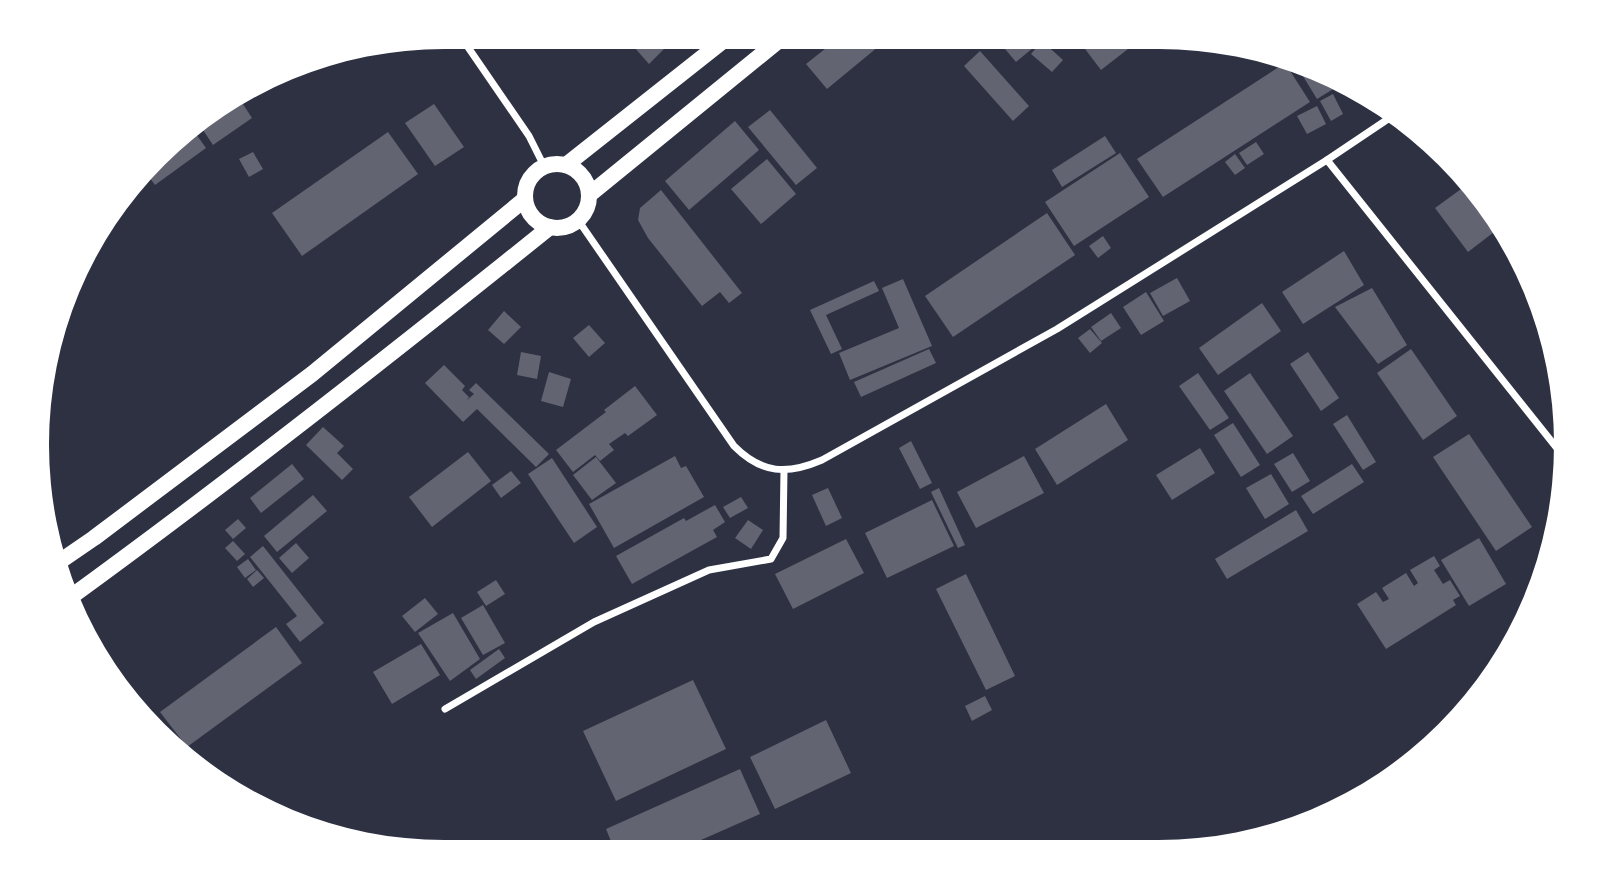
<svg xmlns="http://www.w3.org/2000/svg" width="1603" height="889" viewBox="0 0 1603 889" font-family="'Work Sans',sans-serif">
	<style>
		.building { fill: #626471 }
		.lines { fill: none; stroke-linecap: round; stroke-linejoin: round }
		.minor { stroke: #fff; stroke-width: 7 }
		.primary { stroke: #fff; stroke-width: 16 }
	</style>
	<rect width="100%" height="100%" fill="#2d3142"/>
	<g class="building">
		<polygon points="644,37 661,37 668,45 649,64 634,47"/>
		<polygon points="840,37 890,37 827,89 806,64"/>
		<polygon points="995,37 1037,37 1040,42 1016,62"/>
		<polygon points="1076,37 1133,38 1137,42 1101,70"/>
		<polygon points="1042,41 1063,60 1052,72 1031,54"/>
		<polygon points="980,51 1029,106 1013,121 964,66"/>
		<polygon points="1285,63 1310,102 1163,197 1137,159"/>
		<polygon points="1301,66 1330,78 1343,83 1317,99 1298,68"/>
		<polygon points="1333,94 1343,114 1331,121 1320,101"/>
		<polygon points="239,98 252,118 213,145 197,121"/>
		<polygon points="434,104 464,147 435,166 405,123"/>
		<polygon points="1317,106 1326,124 1307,134 1297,116"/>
		<polygon points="770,110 817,168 796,185 748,127"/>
		<polygon points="735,121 759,150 689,210 665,181"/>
		<polygon points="191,127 206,148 155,185 147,174"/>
		<polygon points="388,132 418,174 302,256 272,213"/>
		<polygon points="1105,136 1116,153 1062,187 1052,170"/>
		<polygon points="1256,142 1264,154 1247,165 1239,153"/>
		<polygon points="253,152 263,169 249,177 239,159"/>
		<polygon points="1120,153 1149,197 1074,246 1045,202"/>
		<polygon points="1235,154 1245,168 1235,175 1225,162"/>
		<polygon points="767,159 796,194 761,224 731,189"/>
		<polygon points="1468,184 1482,196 1498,229 1468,252 1435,208"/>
		<polygon points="661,190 742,293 729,303 720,292 702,306 648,238 638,220 640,208"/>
		<polygon points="1047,213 1075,255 953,337 925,296"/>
		<polygon points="1103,236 1111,248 1098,258 1089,246"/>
		<polygon points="1344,251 1364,285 1303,324 1282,292"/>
		<polygon points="1177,278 1190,301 1163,316 1150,293"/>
		<polygon points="903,279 932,346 850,380 839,353 899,328 882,288"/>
		<polygon points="874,281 879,291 826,315 842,349 831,354 810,310"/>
		<polygon points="1372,288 1407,345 1378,364 1335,307"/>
		<polygon points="1146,292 1164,321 1141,335 1123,307"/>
		<polygon points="1262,303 1281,331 1218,375 1199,348"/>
		<polygon points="504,311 521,327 504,344 488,330"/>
		<polygon points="1111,313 1121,328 1101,341 1091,327"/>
		<polygon points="589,325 605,343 589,357 573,338"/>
		<polygon points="1090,329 1102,343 1090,353 1078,338"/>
		<polygon points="929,349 936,363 861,397 854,382"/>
		<polygon points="1411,349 1457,416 1423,440 1377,373"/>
		<polygon points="521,352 541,356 537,379 517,375"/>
		<polygon points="1308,352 1339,398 1321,411 1290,364"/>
		<polygon points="444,365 465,386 462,390 469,397 467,400 474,394 469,390 476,383 549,454 536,467 477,409 463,422 425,383"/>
		<polygon points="549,372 571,379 563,407 541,401"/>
		<polygon points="1198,373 1229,418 1210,430 1179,386"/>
		<polygon points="1250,373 1293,436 1267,454 1224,391"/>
		<polygon points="635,386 657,415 628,436 625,433 609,444 614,450 600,461 595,455 573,472 556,450 606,412 604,410"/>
		<polygon points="1106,404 1128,440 1057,485 1035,449"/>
		<polygon points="1347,415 1376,462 1363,470 1333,424"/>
		<polygon points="1233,423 1260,465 1241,477 1214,435"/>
		<polygon points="323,427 344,446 337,453 353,469 342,480 306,445"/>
		<polygon points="1469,434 1532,527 1496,551 1433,457"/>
		<polygon points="911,441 932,483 920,489 899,448"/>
		<polygon points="1200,448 1215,473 1172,500 1156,475"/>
		<polygon points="468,452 491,481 432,527 409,497"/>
		<polygon points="1293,453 1310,481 1292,492 1274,464"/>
		<polygon points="675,456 681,468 686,466 704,497 614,548 589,504"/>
		<polygon points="1024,456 1044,493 976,528 957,492"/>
		<polygon points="596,457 616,483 592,500 573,475"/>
		<polygon points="552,458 597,527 574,543 528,474"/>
		<polygon points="292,464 304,479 261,513 250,498"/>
		<polygon points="1352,464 1364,482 1313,514 1301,496"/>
		<polygon points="511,471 521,483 501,498 492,485"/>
		<polygon points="1271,474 1289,504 1265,519 1246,488"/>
		<polygon points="828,488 842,518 826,526 812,495"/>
		<polygon points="939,488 965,545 958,548 931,492"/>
		<polygon points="313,495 327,511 277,552 264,536"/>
		<polygon points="741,497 748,508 730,518 723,507"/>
		<polygon points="932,500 954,546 887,578 865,533"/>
		<polygon points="715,505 725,522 713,530 717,537 632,584 616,556 684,518 686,521"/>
		<polygon points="1296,510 1308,531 1227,579 1215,559"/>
		<polygon points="238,519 246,528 233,539 225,530"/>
		<polygon points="748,520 763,530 751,549 735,538"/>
		<polygon points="1479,538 1506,584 1469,606 1441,560"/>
		<polygon points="846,539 864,573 793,609 775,574"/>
		<polygon points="233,541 245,554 237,561 225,548"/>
		<polygon points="296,543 309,558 292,573 279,558"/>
		<polygon points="263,546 324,623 300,642 286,624 297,616 250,557"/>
		<polygon points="1434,556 1440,566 1434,570 1443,584 1450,580 1460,596 1453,600 1456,605 1386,649 1357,604 1376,592 1383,602 1389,599 1382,588 1406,573 1414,586 1418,583 1410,570"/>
		<polygon points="248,559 256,570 245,578 237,567"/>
		<polygon points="257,570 264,578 253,587 247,579"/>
		<polygon points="966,574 1015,676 986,690 936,589"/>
		<polygon points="496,580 505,594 486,606 477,592"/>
		<polygon points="425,598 438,614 415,632 402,616"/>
		<polygon points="483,605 505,643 483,655 461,618"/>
		<polygon points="453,613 480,659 450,681 418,633"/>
		<polygon points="276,627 302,663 187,747 160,712"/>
		<polygon points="421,644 440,675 392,704 373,672"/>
		<polygon points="499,649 505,658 476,679 470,670"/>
		<polygon points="693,680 726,749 616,801 583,731"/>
		<polygon points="985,696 992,710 972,721 965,706"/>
		<polygon points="826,720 851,773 775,809 750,757"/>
		<polygon points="740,769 760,814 676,851 615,851 606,829"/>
	</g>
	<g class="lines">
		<g class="minor">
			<polyline points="461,37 529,136 544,166"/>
			<polyline points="1327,160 1560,452"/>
			<path d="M578 220 734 446C762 474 787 475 822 460L1057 329 1327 160 1391 117"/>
			<polyline points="445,709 594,622 709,570 771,559 783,538 784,470"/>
		</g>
		<g class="primary">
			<circle cx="557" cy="196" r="32"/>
			<polyline points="566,165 728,37"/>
			<polyline points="589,195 783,37"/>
			<polyline points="59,562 94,538 312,374 525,199"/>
			<path d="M68 599C232 480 392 354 550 227"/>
		</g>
	</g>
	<path d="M0 0H1603V889H0ZM444 49H1159A395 395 0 0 1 1554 444V445A395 395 0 0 1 1159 840H444A395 395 0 0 1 49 445V444A395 395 0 0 1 444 49Z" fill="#fff" fill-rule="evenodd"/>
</svg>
